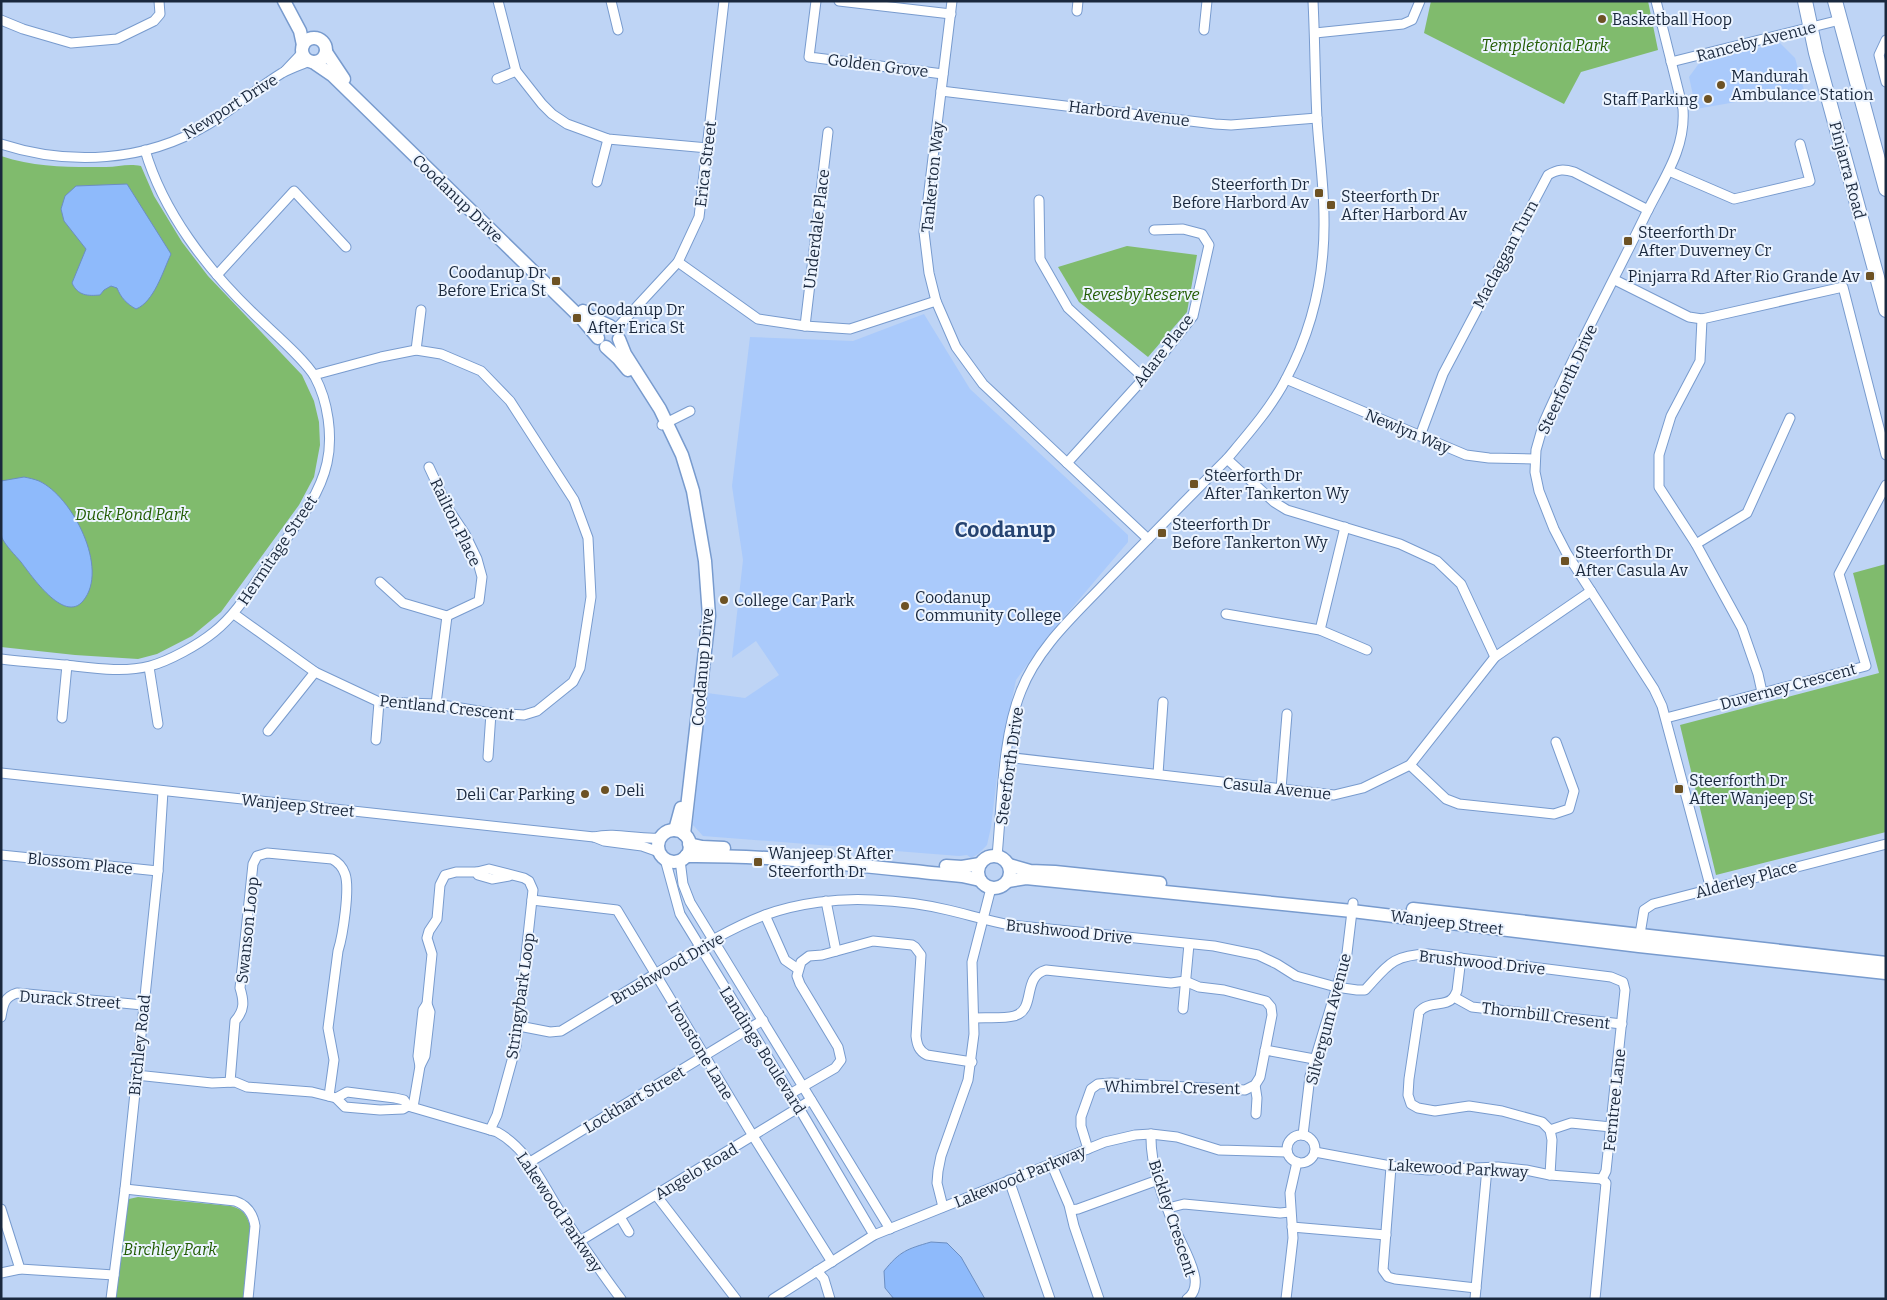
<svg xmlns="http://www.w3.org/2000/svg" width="1887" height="1300" viewBox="0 0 1887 1300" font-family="Bitter,serif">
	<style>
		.built { fill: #aacafb }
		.green { fill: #80bb6d }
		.water { fill: #8ebafb; stroke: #6b8ec2 }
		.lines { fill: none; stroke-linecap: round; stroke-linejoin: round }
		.minor-casing { stroke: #789bce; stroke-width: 11 }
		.secondary-casing { stroke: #789bce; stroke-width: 15 }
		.primary-casing { stroke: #789bce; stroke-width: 16 }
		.minor { stroke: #fff; stroke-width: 9 }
		.secondary { stroke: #fff; stroke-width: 12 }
		.primary { stroke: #fff; stroke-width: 14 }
		.poi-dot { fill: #6d5224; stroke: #ecf4ff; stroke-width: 2 }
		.labels { text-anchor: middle; stroke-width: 4; stroke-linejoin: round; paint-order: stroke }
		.poi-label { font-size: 16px; fill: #1a283d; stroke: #ecf4ff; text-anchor: start }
		.street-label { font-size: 16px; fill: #1a283d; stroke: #ecf4ff }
		.park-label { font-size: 16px; font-style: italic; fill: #225c03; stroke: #ecf4ff }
		.district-label { font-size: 21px; font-weight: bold; fill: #254371; stroke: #ecf4ff }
	</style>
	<rect width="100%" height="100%" fill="#bed4f5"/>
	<g class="built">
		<polygon points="1780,43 1795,58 1804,90 1696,109 1689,77 1700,62"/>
		<polygon points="924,314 970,389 1128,535 1128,542 1048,636 1016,680 999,760 991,827 987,845 978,854 971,858 967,855 959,856 703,836 693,825 707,693 745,698 779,675 756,641 732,658 743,560 732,486 750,337 853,341"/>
	</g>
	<g class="green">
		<polygon points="1431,1 1648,1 1658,50 1581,72 1564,104 1424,33"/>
		<path d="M1 156C37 168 69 167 106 167 118 167 128 163 141 166L154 196 182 242 208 276 302 375 314 401 319 422 320 445 314 477 299 505 221 612 192 636 157 654 138 659 75 655 1 647Z"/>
		<polygon points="1127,246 1197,255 1187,312 1148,357 1079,302 1058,267"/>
		<polygon points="1886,564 1886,832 1716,875 1680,725 1879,673 1853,573"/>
		<path d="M138 1197 231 1206C244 1209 249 1218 251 1231L244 1299H115L124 1208 129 1199Z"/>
	</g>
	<g class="water">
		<path d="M127 184 171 254C163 271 154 302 136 309 127 304 121 298 117 288L111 286 104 290 100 295C88 296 78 296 72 283L86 249 64 221 61 209 65 196 76 186Z"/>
		<path d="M24 477C29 478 34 479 39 481 72 496 110 569 83 601 64 624 31 575 21 562 15 555 6 546 2 538 0 530 1 492 1 481Z"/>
		<path d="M931 1242 947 1243 961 1257 985 1299H894L885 1288 884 1271C900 1251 907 1249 931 1242Z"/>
	</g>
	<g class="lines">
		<g class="minor-casing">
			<g id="minor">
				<polyline points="498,1 516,71 542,104 552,114 567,124 608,139 708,148"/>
				<polyline points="611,1 618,30"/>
				<polyline points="816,1 809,57 943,74"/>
				<polyline points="839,1 951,14"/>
				<polyline points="952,1 924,232 929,273 936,301 956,347 983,384 1148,539"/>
				<path d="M1656 1 1683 109C1686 151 1661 182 1644 218 1611 286 1574 353 1544 422L1536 450 1535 472 1539 491 1554 529 1567 554 1654 689 1662 706 1711 889"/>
				<polyline points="1077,11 1078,1"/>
				<polyline points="1,20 23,29 71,43 117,39 154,21 160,14 159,1"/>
				<polyline points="1204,30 1207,1"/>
				<polyline points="1315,33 1403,24 1412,20 1420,1"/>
				<polyline points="1886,40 1879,55 1886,82"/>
				<polyline points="1671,62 1840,20"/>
				<polyline points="285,71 303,52"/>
				<polyline points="497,79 516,71"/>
				<polyline points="941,91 1215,124 1231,125 1317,118"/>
				<path d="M1 144C69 166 145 162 207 125 233 109 256 89 282 73 291 68 301 65 310 61"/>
				<polyline points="1669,171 1734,199 1810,181 1800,144"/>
				<polyline points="597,182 608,139"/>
				<polyline points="1039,200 1040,259 1068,308 1144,378"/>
				<polyline points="678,262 758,319 805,326 850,329 936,301"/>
				<polyline points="217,275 294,191 346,247"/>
				<polyline points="1615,280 1689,317 1702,319 1843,287 1886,455"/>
				<polyline points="1702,319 1700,361 1671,416 1659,455 1659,487 1696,544 1742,628 1758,674 1762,692"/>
				<polyline points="805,326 828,132"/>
				<polyline points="616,329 678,262 699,217 724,1"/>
				<polyline points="416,350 421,310"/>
				<polyline points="1286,379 1466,455 1489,458 1535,459"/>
				<polyline points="662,425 690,411"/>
				<path d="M1420 436 1443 374 1548 175C1558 169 1564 169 1574 172L1648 210"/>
				<polyline points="1227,459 1274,502 1287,510 1400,544 1437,561 1461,584 1495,657"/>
				<polyline points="1067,463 1144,378 1193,316 1209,245 1202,234 1183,229 1154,230"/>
				<polyline points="429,467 449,510 465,534 477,559 482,577 479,601 447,616"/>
				<polyline points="1696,544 1747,513 1790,418"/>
				<polyline points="380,582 403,603 447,616 436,704"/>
				<polyline points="234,614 315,672 379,702 436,704 491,713 524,715 537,711 573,682 580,668 591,597 588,538 574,500 510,401 481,371 441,354 416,350 381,357 314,375"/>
				<polyline points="1226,614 1320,630 1367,650"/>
				<polyline points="1320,630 1345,527"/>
				<path d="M1 659C23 662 44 663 65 665 93 668 123 673 150 666 169 661 198 645 214 632 238 613 253 585 271 560 292 530 319 499 327 463 333 436 328 401 315 377 304 358 269 329 253 313 207 269 163 212 145 150"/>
				<polyline points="149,667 158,724"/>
				<polyline points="62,718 67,665"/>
				<polyline points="1666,718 1866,666 1839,574 1886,485"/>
				<polyline points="268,731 315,672"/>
				<polyline points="376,740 379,702"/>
				<polyline points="488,757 491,713"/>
				<polyline points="1006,757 1334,795 1363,788 1410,765 1495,657 1591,591"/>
				<polyline points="1410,765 1446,799 1459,804 1554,814 1569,809 1574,791 1556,742"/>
				<polyline points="1,773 594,837 604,841 642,846 659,852"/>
				<polyline points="1158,774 1163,702"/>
				<polyline points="1281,789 1287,714"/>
				<path d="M594 837C616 832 638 840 660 838"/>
				<polyline points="1,855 158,871"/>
				<path d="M997 856C1002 805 1002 738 1021 691 1038 647 1076 614 1107 581 1147 540 1187 499 1227 459 1248 434 1271 408 1286 379 1312 330 1325 274 1324 218 1324 185 1319 152 1317 119 1315 80 1315 41 1313 1"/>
				<polyline points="665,859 680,914 799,1108 874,1235"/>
				<polyline points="680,860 683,884 690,902 890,1229"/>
				<polyline points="477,872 478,875 492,879 509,876"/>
				<polyline points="532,900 617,910 753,1136 832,1262"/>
				<polyline points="826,901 836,951"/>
				<polyline points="765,915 785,960 798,969"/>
				<polyline points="1639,940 1644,910 1653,904 1886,844"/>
				<polyline points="1454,997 1457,991 1461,958"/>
				<polyline points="1183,1009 1189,944"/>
				<path d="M1 1017C3 1005 4 997 17 993L143 1005"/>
				<path d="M974 1018C987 1017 1002 1019 1014 1016 1037 1010 1021 977 1046 970L1171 983 1185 981 1199 987 1224 990 1266 1001 1271 1007 1272 1015 1260 1077 1255 1085 1245 1090 1111 1083 1098 1084 1091 1089 1081 1117V1126L1088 1149"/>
				<path d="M519 1026 550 1032 561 1031C592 1012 624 993 655 974 690 953 726 930 765 915 798 903 838 898 873 900 898 901 923 904 948 910 969 915 989 921 1010 925L1214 946 1258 955 1277 964 1296 976 1336 987 1357 990H1365C1388 965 1392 955 1428 954L1611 977 1623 982 1625 990 1606 1171 1602 1179"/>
				<polyline points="1265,1050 1314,1059"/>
				<polyline points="420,1066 418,1056 423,1010 427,1004"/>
				<polyline points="136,1075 212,1083 235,1082 247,1087 312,1092 336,1098 345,1107 380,1110 403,1109 408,1106"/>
				<path d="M230 1082 235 1021C245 1010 244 1001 240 988L253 864 257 856 267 853 332 859C338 862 343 868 345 874 350 888 343 935 338 951L328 1028 334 1060 329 1096"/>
				<polyline points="1255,1085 1257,1098 1256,1114"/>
				<path d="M790 1094 835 1068 841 1060 838 1047 800 984 797 976 801 962 809 956 822 955 873 941 912 945 915 947 921 955 916 1036C917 1045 919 1051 927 1055L972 1062"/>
				<path d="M336 1098 347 1092 395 1098 404 1100 408 1106 497 1132C528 1149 541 1182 559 1210 579 1240 599 1270 621 1299"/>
				<polyline points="413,1107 420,1066 425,1056 430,1012 427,1004 432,954 427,938 429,931 437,919 440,885 445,875 456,872 477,872 489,869 524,878 529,881 533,890 516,1046 497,1115 490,1130"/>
				<path d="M1611 1127 1571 1123 1550 1130 1542 1122 1502 1111 1469 1106 1435 1111 1418 1108 1411 1104 1408 1095 1409 1079 1419 1012C1429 1000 1445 1008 1454 997L1472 1007 1622 1024"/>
				<polyline points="1550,1130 1552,1140 1550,1175"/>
				<path d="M1151 1134C1150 1167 1164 1201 1176 1231 1183 1247 1192 1261 1195 1278 1196 1286 1194 1294 1187 1299"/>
				<polyline points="1303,1135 1310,1076 1347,953 1353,903"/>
				<circle cx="1301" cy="1149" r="14"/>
				<polyline points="1315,1152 1396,1167 1428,1170 1498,1167 1526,1170 1550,1175 1602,1179"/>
				<polyline points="530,1162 763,1020"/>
				<polyline points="1051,1163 1069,1205 1074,1226 1099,1299"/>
				<polyline points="1391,1167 1383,1270 1388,1277 1395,1279 1476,1288"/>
				<polyline points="1009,1180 1050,1299"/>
				<path d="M125 1189 235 1201C247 1205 253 1213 255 1226L248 1299"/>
				<polyline points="656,1195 736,1299"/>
				<polyline points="943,1207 937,1183 938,1171 941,1156 968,1080 974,1034 972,962 991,888"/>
				<polyline points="1168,1208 1184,1204 1280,1213 1290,1212"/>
				<polyline points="1,1209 20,1269 114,1275"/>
				<polyline points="1071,1210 1078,1209 1158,1180"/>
				<polyline points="620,1217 629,1232"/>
				<polyline points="1292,1227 1386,1235"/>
				<polyline points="580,1241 811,1100"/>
				<polyline points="817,1271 824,1279 830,1299"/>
				<polyline points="1,1273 20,1269"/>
				<polyline points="111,1299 125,1189 158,871 163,791"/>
				<polyline points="773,1299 874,1235 1105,1142 1135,1135 1151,1134 1177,1137 1219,1150 1287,1152"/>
				<polyline points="1286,1299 1293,1238 1290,1193 1297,1162"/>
				<polyline points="1475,1299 1487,1168"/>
				<polyline points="1595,1299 1606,1183 1602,1179"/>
			</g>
		</g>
		<g class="secondary-casing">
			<g id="secondary">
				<polyline points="284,1 300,31 303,45"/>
				<circle cx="314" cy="50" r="12"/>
				<polyline points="326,52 344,79"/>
				<polyline points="313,62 332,75 582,319 598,338"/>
				<polyline points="583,311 592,318 610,326"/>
				<polyline points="619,339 625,354 660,409 682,455 693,491 705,561 709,616 684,834"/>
				<polyline points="606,347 618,358 628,370"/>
				<polyline points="675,830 681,808"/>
				<circle cx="674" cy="846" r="16"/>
				<polyline points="689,844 702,847 724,848"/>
				<circle cx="994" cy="872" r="16"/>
				<path d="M686 856C778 855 870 867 962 876L980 880"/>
				<polyline points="1009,865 1030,871 1055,872 1160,883"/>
				<polyline points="946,866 962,867 980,864"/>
				<polyline points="1008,881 1026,878 1352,911 1639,946 1886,973"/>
				<polyline points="1413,909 1886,963"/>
			</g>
		</g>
		<g class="primary-casing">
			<g id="primary">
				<polyline points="1805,1 1816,53 1886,310"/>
				<polyline points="1835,1 1886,189"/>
			</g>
		</g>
		<use href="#minor" class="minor"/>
		<use href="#secondary" class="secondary"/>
		<use href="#primary" class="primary"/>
	</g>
	<g class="poi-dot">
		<circle cx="1602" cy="19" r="5"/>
		<circle cx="1721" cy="85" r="5"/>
		<circle cx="1708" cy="99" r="5"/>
		<rect x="1314" y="188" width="10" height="10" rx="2.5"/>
		<rect x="1326" y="200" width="10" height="10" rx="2.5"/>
		<rect x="1623" y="236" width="10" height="10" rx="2.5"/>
		<rect x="1865" y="271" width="10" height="10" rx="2.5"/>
		<rect x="551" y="276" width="10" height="10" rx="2.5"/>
		<rect x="572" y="313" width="10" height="10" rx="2.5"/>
		<rect x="1189" y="479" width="10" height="10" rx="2.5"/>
		<rect x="1157" y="528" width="10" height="10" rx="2.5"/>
		<rect x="1560" y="556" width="10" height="10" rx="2.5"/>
		<circle cx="724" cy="600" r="5"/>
		<circle cx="905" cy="606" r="5"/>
		<rect x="1674" y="784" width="10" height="10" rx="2.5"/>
		<circle cx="605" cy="790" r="5"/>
		<circle cx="585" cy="794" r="5"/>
		<rect x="753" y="857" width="10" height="10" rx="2.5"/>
	</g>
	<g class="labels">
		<g class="poi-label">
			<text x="1612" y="25">Basketball Hoop</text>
			<text x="1731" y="82">Mandurah<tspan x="1731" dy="18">Ambulance Station</tspan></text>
			<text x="1698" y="105" text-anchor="end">Staff Parking</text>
			<text x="1309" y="190" text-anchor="end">Steerforth Dr<tspan x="1309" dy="18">Before Harbord Av</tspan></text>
			<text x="1341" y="202">Steerforth Dr<tspan x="1341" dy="18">After Harbord Av</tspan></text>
			<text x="1638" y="238">Steerforth Dr<tspan x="1638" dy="18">After Duverney Cr</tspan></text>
			<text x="546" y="278" text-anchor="end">Coodanup Dr<tspan x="546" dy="18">Before Erica St</tspan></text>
			<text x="1860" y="282" text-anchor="end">Pinjarra Rd After Rio Grande Av</text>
			<text x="587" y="315">Coodanup Dr<tspan x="587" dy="18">After Erica St</tspan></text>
			<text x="1204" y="481">Steerforth Dr<tspan x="1204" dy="18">After Tankerton Wy</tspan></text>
			<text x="1172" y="530">Steerforth Dr<tspan x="1172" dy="18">Before Tankerton Wy</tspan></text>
			<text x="1575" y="558">Steerforth Dr<tspan x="1575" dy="18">After Casula Av</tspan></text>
			<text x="915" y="603">Coodanup<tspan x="915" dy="18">Community College</tspan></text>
			<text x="734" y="606">College Car Park</text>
			<text x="1689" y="786">Steerforth Dr<tspan x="1689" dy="18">After Wanjeep St</tspan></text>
			<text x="615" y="796">Deli</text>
			<text x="575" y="800" text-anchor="end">Deli Car Parking</text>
			<text x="768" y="859">Wanjeep St After<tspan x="768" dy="18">Steerforth Dr</tspan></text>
		</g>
		<g class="street-label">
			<text transform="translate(1756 41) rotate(-14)" y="6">Ranceby Avenue</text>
			<text transform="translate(878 65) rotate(7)" y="6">Golden Grove</text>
			<text transform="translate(230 106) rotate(-32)" y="6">Newport Drive</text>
			<text transform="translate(1129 113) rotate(7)" y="6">Harbord Avenue</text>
			<text transform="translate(705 164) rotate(-83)" y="6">Erica Street</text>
			<text transform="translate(1848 170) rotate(75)" y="6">Pinjarra Road</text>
			<text transform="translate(932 177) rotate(-84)" y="6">Tankerton Way</text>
			<text transform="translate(458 198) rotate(44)" y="6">Coodanup Drive</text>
			<text transform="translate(816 229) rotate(-83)" y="6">Underdale Place</text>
			<text transform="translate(1505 254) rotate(-62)" y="6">Maclaggan Turn</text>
			<text transform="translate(1163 350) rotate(-52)" y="6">Adare Place</text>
			<text transform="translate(1567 379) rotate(-65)" y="6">Steerforth Drive</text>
			<text transform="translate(1408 431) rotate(23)" y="6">Newlyn Way</text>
			<text transform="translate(456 522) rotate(64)" y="6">Railton Place</text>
			<text transform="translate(277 550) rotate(-56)" y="6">Hermitage Street</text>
			<text transform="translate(702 667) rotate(-85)" y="6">Coodanup Drive</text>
			<text transform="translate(1788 686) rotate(-15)" y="6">Duverney Crescent</text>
			<text transform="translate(447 707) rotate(6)" y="6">Pentland Crescent</text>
			<text transform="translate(1009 766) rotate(-82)" y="6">Steerforth Drive</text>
			<text transform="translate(1277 788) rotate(6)" y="6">Casula Avenue</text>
			<text transform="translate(298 805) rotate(6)" y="6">Wanjeep Street</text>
			<text transform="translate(80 863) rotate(6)" y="6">Blossom Place</text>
			<text transform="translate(1746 879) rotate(-15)" y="6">Alderley Place</text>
			<text transform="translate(1447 922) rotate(7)" y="6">Wanjeep Street</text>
			<text transform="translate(247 930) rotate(-84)" y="6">Swanson Loop</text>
			<text transform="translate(1069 931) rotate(6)" y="6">Brushwood Drive</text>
			<text transform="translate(1482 962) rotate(6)" y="6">Brushwood Drive</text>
			<text transform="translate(667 968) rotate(-30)" y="6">Brushwood Drive</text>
			<text transform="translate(520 996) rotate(-82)" y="6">Stringybark Loop</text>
			<text transform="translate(70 999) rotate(4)" y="6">Durack Street</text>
			<text transform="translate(1546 1015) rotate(7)" y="6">Thornbill Cresent</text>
			<text transform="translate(1328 1019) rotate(-75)" y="6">Silvergum Avenue</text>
			<text transform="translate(139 1045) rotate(-84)" y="6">Birchley Road</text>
			<text transform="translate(701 1050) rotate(59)" y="6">Ironstone Lane</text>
			<text transform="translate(763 1050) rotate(58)" y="6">Landings Boulevard</text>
			<text transform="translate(1172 1087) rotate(1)" y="6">Whimbrel Cresent</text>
			<text transform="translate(634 1099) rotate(-31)" y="6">Lockhart Street</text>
			<text transform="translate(1614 1100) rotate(-84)" y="6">Ferntree Lane</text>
			<text transform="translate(1458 1168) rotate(3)" y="6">Lakewood Parkway</text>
			<text transform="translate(696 1171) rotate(-31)" y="6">Angelo Road</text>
			<text transform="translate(1020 1176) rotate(-22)" y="6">Lakewood Parkway</text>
			<text transform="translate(560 1212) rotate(56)" y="6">Lakewood Parkway</text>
			<text transform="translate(1173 1218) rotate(72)" y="6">Bickley Crescent</text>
		</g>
		<g class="park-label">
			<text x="1545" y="51">Templetonia Park</text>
			<text x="1141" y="300">Revesby Reserve</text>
			<text x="132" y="520">Duck Pond Park</text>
			<text x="170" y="1255">Birchley Park</text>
		</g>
		<g class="district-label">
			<text x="1005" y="537">Coodanup</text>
		</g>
	</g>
	<rect width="1887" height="1300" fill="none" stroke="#1a283d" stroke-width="5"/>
</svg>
